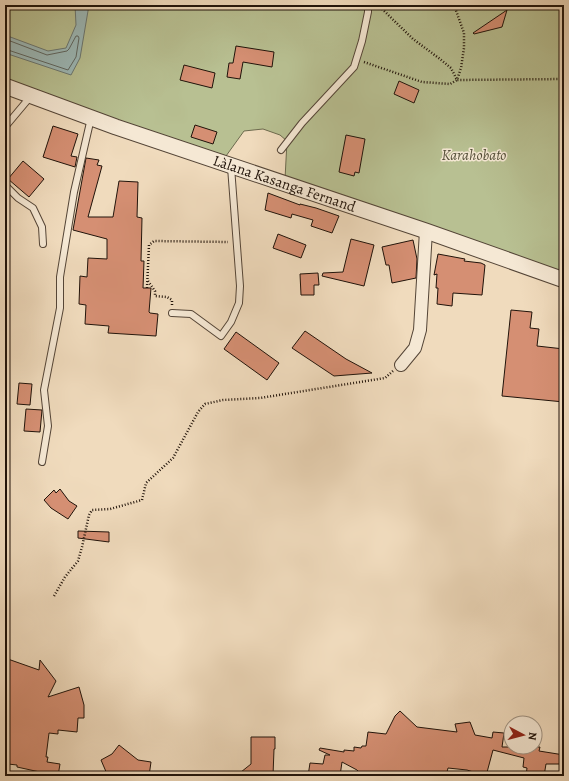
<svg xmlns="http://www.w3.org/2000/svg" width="569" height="781" viewBox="0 0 569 781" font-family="Alegreya,serif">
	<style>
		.green { fill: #b8c092; stroke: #6c6a4e }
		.water { fill: #9cb9b8; stroke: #6a7772 }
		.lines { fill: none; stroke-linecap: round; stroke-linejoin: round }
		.shore { stroke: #5e6661; stroke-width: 1 }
		.building { fill: #d58f73; stroke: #20130a }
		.service-casing { stroke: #544537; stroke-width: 8 }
		.minor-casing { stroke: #544537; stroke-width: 14 }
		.tertiary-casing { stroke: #544537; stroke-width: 17 }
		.path { stroke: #20130a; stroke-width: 2.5; stroke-dasharray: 1 2; stroke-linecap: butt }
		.service { stroke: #f5e8d4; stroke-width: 6 }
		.minor { stroke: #f5e8d4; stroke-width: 12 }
		.tertiary { stroke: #f5e8d4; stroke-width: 15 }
		.labels { text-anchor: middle; stroke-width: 3; stroke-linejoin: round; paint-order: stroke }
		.park-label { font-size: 15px; font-style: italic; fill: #55503a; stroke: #f5e8d4 }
		.street-label { font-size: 15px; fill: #20130a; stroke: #f5e8d4 }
	</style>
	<rect width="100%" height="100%" fill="#f0dbbd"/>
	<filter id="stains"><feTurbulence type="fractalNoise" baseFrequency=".005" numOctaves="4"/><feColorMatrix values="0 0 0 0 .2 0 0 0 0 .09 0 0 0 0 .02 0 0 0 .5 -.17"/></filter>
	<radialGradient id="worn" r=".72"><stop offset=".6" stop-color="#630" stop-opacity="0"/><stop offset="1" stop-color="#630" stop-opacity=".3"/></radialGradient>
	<polygon class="green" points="5,5 564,5 564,279 285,179 287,141 280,135 263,129 244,131 226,156 70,104 5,79"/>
	<polygon class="water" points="75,5 89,5 80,58 71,75 5,53 5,35 48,51 66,48 76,25"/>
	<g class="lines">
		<polyline class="shore" points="5,39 47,55 67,51 69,49 76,36 78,36 79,38 76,57 68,70 5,49"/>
	</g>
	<g class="building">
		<polygon points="507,10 502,27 474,34 473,33"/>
		<polygon points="236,46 274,52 272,67 243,62 240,79 227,77 229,63 233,63"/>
		<polygon points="184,65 215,73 212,88 180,80"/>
		<polygon points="399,81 419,90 414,103 394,94"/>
		<polygon points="195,125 217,132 213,144 191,137"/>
		<polygon points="53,126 78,134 71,156 77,157 75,167 43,157"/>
		<polygon points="346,135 365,139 359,173 355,172 354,176 339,172"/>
		<polygon points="86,158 99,160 97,165 102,166 88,217 113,217 119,181 138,182 137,217 142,218 141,261 144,261 143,288 151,288 149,312 150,313 158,314 156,336 108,333 109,326 85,324 86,305 79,304 80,276 87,277 88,258 107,259 107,239 73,230"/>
		<polygon points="23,161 44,179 29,197 8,179"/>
		<polygon points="268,193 300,205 300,204 316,208 339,216 332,233 311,226 313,220 292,214 291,218 265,210"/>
		<polygon points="278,234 306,245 301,258 273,248"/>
		<polygon points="351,239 374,245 364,286 322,276 323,273 343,272"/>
		<polygon points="413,240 417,259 416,278 392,283 389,265 386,265 382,247"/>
		<polygon points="438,254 465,259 464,261 481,263 485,265 482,295 453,293 452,306 437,304 438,288 436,288 437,274 434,275"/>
		<polygon points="318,273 319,285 314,285 314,295 301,295 300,274"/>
		<polygon points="511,310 532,312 530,328 539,329 537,346 564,349 564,402 502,396"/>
		<polygon points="305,331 346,359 372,373 334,376 292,348"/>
		<polygon points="236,332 279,363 267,380 224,349"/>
		<polygon points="19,383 32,384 30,405 17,404"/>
		<polygon points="26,409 42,410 40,432 24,431"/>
		<polygon points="60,489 69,501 77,506 68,519 51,508 44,500 54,490 56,493"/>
		<polygon points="78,531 109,532 109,542 78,538"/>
		<polygon points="5,658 39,670 40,660 56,681 48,697 79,687 84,705 84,718 78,718 77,732 58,730 58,734 49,733 46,757 48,757 47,762 60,764 58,776 17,767 17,765 8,764 9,761 5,761 5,692 8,678 5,677"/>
		<polygon points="400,711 417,727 457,732 455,724 470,722 475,735 492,738 493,732 504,733 502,747 540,747 539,751 564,755 564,764 546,764 544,776 526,776 527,768 523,767 524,758 493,750 486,776 467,770 448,768 447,772 423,776 363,776 357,770 342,762 340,776 308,776 310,763 323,764 325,755 330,755 319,750 320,748 344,752 344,750 354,751 354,747 361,748 362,746 366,746 368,732 386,734 395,716"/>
		<polygon points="251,737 275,737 275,749 274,749 273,776 236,776 251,764"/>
		<polygon points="119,745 138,760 151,762 149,776 112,776 107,774 101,760 112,754"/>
	</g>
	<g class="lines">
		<g class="service-casing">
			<g id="service">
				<polyline points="5,127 31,96"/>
				<polyline points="281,150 302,123 354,67 362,41 368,12 368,5"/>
				<polyline points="5,185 18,198 33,208 42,227 43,244"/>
				<polyline points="172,313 191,314 221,336 231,322 239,303 240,286 231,167"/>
				<polyline points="42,462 48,426 44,390 60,308 60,277 74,192 91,118"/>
			</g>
		</g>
		<g class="minor-casing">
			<polyline id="minor" points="401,365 415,348 420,330 426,231"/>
		</g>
		<g class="tertiary-casing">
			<g id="tertiary">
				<path id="s1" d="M5 86 116 127 426 231 564 280"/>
			</g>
		</g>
		<g class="path">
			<polyline points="454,5 464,33 464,48 461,68 457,80 564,79"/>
			<polyline points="364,62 422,82 450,84 457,80 451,68 440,59 413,39 378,5"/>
			<polyline points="148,281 155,291 155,296 167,297 172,300 172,305"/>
			<polyline points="147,288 149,245 154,241 228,242"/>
			<polyline points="54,596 65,577 78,561 82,547 89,515 92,510 110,509 142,500 146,483 173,458 198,412 205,404 223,400 260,398 385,378 393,371"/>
		</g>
		<use href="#service" class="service"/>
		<use href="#minor" class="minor"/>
		<use href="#tertiary" class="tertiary"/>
	</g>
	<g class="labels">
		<g class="park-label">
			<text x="474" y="160">Karahobato</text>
		</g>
		<g class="street-label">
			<text dy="5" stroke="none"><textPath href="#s1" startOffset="296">Làlana Kasanga Fernand</textPath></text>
		</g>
	</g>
	<rect width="569" height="781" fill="none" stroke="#f0dbbd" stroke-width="20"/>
	<rect x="6" y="6" width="557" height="769" fill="none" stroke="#20130a" stroke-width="2"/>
	<rect x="10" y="10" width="549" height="761" fill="none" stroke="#20130a"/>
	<g transform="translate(523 735) rotate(97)"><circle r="19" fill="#f5e8d4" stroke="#a09383"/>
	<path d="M0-3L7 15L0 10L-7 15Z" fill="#8f2418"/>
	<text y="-6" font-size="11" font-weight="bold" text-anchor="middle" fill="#20130a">N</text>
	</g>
	<rect width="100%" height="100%" filter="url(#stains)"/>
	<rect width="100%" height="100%" fill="url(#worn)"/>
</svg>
